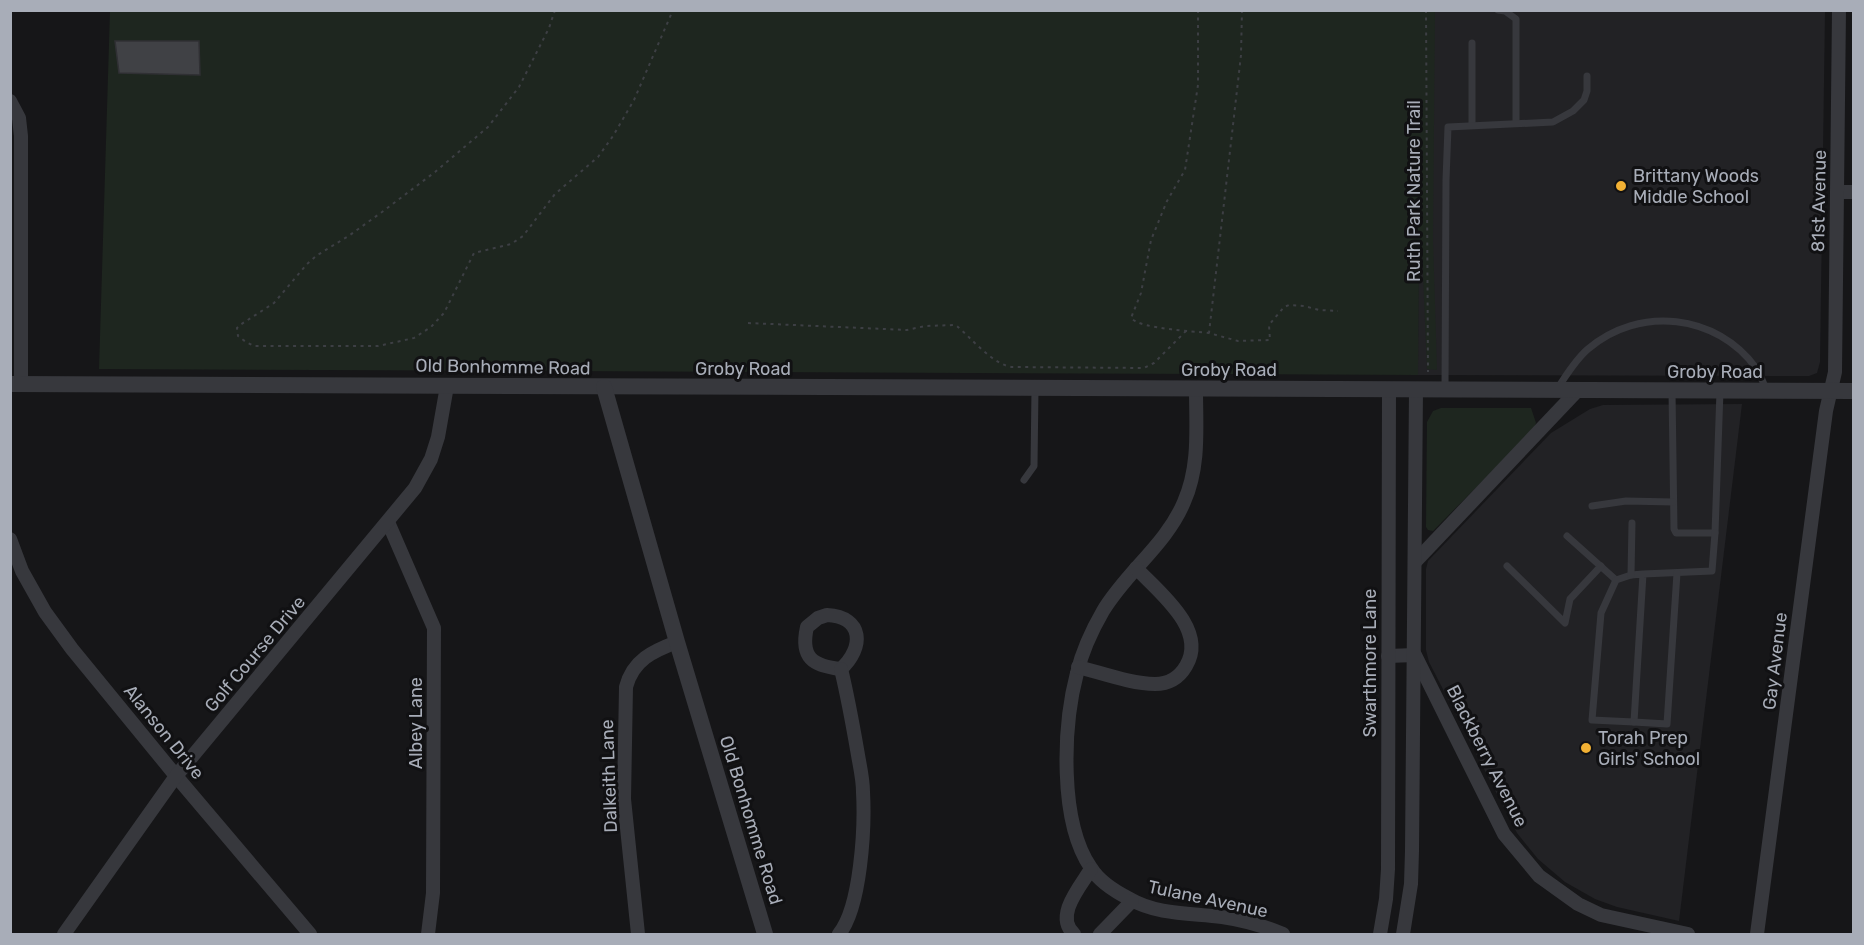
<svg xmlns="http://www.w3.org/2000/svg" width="1864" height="945" viewBox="0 0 1864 945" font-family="Rubik,sans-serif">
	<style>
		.built { fill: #222225 }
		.green { fill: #1e261f }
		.building { fill: #404145; stroke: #303034; stroke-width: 1.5 }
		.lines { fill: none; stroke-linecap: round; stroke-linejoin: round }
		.path { stroke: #3d3f44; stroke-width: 2; stroke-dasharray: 3 4.5; stroke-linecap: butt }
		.service { stroke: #37383d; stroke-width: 7 }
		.minor { stroke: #37383d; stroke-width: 14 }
		.tertiary { stroke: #37383d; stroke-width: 16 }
		.poi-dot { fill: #f2b134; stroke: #111113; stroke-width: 2 }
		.labels { text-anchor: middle; stroke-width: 6; stroke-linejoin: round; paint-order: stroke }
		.poi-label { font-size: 18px; fill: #a8adb8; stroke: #111113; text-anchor: start }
		.street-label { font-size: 18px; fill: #a8adb8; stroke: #111113 }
	</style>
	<rect width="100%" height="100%" fill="#161618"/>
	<g class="built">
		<polygon points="1419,11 1825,11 1820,362 1817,373 1809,376 1418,375"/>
		<polygon points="1742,404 1679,921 1617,907 1595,899 1565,882 1538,859 1517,833 1429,662 1426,650 1426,569 1428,561 1551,433 1590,409 1603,405"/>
	</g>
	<g class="green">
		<polygon points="110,11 1435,11 1433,239 1437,370 1427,369 1422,252 1419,252 1418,375 99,369"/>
		<polygon points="1441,408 1531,408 1536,423 1533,430 1433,531 1428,530 1426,527 1427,422 1433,411"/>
	</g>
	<polygon class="building" points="115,41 199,41 200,75 119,73"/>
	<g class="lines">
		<g class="path">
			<polyline points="555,10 549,28 519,87 488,127 435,172 382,212 350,235 316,256 307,264 274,303 240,325 237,328 238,336 246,342 254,346 378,346 414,338 431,327 444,313 474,253 511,244 523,236 555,194 598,157 613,136 634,100 673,10"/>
			<path d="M1198 10V85L1185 170 1167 201 1151 240 1141 293 1131 318C1141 329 1192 331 1209 333"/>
			<polyline points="1242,10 1241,55 1233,125 1209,333 1238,341 1270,340 1269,325 1284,307 1289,305 1304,306 1319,310 1338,311"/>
			<polyline points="1426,10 1428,372"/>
			<path d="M748 323 907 330 925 326 954 325 957 326C971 338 994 366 1013 367L1144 368 1154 363 1186 331"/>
		</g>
		<g class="service">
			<polyline points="1498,10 1505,11 1516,19 1516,123"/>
			<polyline points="1472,125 1472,43"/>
			<polyline points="1445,388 1446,180 1448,127 1553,122 1573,111 1584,100 1587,91 1587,76"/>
			<path d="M1557 389C1566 376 1575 360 1588 349 1639 305 1717 314 1756 368 1760 374 1763 382 1766 389"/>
			<polyline points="1672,391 1674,529 1676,533 1715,533 1720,391"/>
			<polyline points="1024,480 1034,466 1035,389"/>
			<polyline points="1592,506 1626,501 1673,502"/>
			<polyline points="1567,536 1616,580"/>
			<polyline points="1507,566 1565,623 1570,599 1601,566"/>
			<polyline points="1643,574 1631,575 1616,580 1601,613 1592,720 1634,722 1643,574 1712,571 1715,533"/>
			<polyline points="1631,575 1632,523"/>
			<polyline points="1634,722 1667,724 1677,573"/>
		</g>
		<g class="minor">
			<polyline points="10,101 19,118 21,136 21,384"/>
			<polyline points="1837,192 1854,192"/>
			<path d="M1196 390C1196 427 1200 466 1184 502 1166 545 1127 571 1103 611 1092 630 1082 652 1077 673 1063 726 1059 822 1091 868 1099 881 1116 892 1130 899 1157 915 1192 913 1222 917 1243 920 1264 926 1283 934"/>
			<polyline points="388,522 434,628 433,893 428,934"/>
			<polyline points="10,539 22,571 45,612 72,649 176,776 310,934"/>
			<polyline points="1415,562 1577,391"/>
			<path d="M827 615C864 617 864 648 841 669 813 666 800 658 807 627L818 618Z"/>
			<polyline points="1388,656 1415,655 1504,834 1539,876 1578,904 1601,915 1688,934"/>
			<path d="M1078 667C1102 673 1132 684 1155 684 1168 684 1179 678 1186 666 1208 630 1159 592 1136 568"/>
			<polyline points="64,934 176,776 415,488 431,459 438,437 447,386"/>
			<path d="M638 934 624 799 626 687C633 660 653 651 677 642"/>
			<path d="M839 934C861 907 865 827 863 792 863 779 860 767 858 755 853 726 848 698 841 669"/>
			<path d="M1074 934C1054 916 1080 887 1091 869"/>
			<polyline points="1100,934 1132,901"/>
			<polyline points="1380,934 1386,899 1388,869 1389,390"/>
			<polyline points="1403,934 1411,884 1412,851 1416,390"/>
			<polyline points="1757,934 1826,411 1835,372 1839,10"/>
		</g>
		<g class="tertiary">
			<polyline points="10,384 1854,391"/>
			<polyline points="604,387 677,642 765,934"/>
		</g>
	</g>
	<g class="poi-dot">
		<circle cx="1621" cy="186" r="6"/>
		<circle cx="1586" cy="748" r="6"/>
	</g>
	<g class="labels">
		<g class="poi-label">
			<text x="1633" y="182">Brittany Woods<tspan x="1633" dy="21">Middle School</tspan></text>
			<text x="1598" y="744">Torah Prep<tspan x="1598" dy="21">Girls' School</tspan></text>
		</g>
		<g class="street-label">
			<text transform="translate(1414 191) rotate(-90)" y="6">Ruth Park Nature Trail</text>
			<text transform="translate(1819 201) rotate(-89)" y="6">81st Avenue</text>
			<text transform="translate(503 367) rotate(1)" y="6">Old Bonhomme Road</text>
			<text x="743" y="375">Groby Road</text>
			<text x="1229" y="376">Groby Road</text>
			<text x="1715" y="378">Groby Road</text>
			<text transform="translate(255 654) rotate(-50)" y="6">Golf Course Drive</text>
			<text transform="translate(1775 661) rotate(-83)" y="6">Gay Avenue</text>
			<text transform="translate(1370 663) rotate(-90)" y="6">Swarthmore Lane</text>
			<text transform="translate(416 723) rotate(-90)" y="6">Albey Lane</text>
			<text transform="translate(164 732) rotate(51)" y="6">Alanson Drive</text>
			<text transform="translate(1487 756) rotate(63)" y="6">Blackberry Avenue</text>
			<text transform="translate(609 776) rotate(-92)" y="6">Dalkeith Lane</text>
			<text transform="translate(751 820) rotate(73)" y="6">Old Bonhomme Road</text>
			<text transform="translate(1208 899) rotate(12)" y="6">Tulane Avenue</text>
		</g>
	</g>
	<rect width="1864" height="945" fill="none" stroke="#a8adb8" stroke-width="24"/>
</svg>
